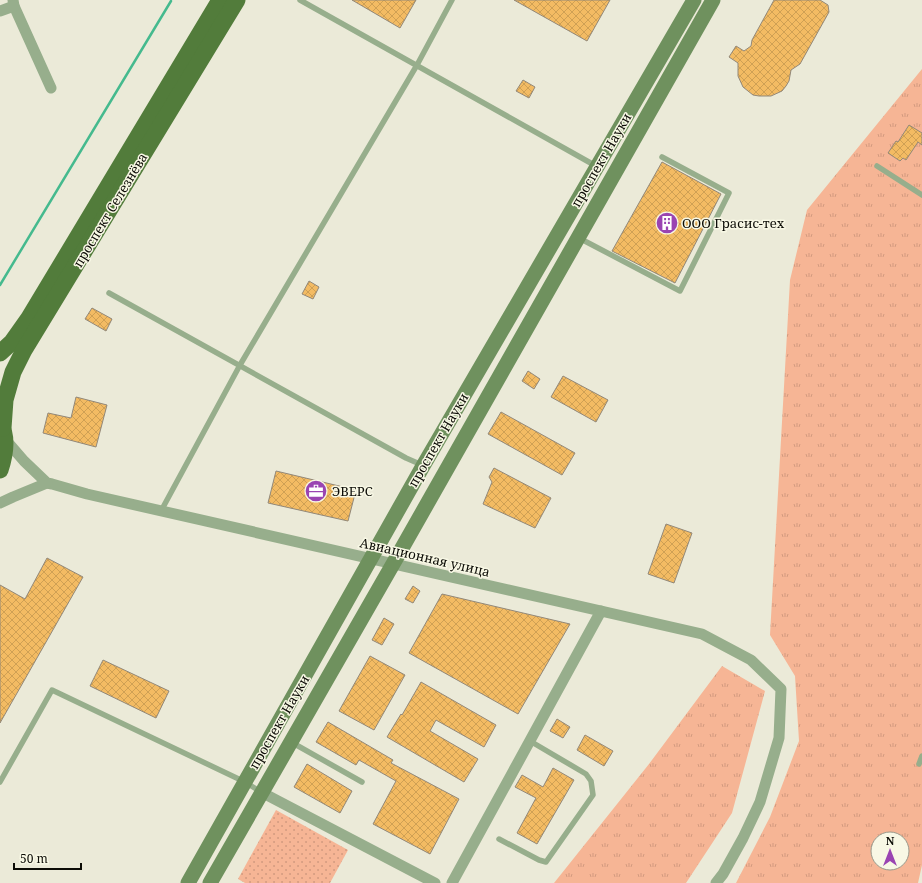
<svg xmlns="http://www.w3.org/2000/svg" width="922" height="883" viewBox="0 0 922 883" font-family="'Noto Serif',serif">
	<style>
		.grass { fill: url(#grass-tufts); fill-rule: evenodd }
		.park { fill: url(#park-dots) }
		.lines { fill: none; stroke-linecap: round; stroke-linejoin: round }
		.stream { stroke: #45ba8e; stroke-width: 2.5 }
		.building { fill: url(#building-cross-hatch); stroke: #928879 }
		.lane { stroke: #97ae8c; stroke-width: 5.5 }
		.street { stroke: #97ae8c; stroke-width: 11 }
		.secondary { stroke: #6f915e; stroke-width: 15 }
		.primary { stroke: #527c3b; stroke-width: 17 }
		.labels { text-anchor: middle; stroke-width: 3; stroke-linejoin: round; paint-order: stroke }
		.street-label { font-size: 13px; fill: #0c0c06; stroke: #f8f8e5 }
		.poi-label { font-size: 13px; fill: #0c0c06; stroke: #f8f8e5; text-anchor: start }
	</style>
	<defs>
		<pattern id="grass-tufts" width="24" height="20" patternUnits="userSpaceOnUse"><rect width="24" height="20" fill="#f6b595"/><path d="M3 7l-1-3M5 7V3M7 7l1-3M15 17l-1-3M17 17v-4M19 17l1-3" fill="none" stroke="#d29a7f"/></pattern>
		<pattern id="park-dots" width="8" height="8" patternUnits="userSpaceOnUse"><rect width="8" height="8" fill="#f6b595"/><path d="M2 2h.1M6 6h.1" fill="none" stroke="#d29a7f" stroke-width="1.8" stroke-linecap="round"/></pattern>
		<pattern id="building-cross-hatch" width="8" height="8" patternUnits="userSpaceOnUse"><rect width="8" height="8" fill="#f3bb63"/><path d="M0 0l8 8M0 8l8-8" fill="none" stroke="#cfa054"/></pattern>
	</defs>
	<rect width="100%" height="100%" fill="#ebead8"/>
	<g class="grass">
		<path d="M922 69V865L918 883H736L770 817 799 741 795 676 770 635 790 280 807 210ZM878 839H902V863H878Z"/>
		<polygon points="722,666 765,691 732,813 686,883 554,883 649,764"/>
	</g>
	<polygon class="park" points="276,810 348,850 330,883 245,883 238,879"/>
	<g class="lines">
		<polyline class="stream" points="0,285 171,1"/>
	</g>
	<g class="building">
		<polygon points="352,0 416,0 400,28"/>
		<polygon points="514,0 610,0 587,41"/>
		<polygon points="774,0 820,0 828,5 829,12 800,64 791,70 789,81 786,86 782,91 771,96 759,96 753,95 743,87 738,76 738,63 729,57 736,46 744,51 751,46 752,40"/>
		<polygon points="523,80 535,87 529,98 516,91"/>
		<polygon points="909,125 922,133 922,145 918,142 906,160 903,158 900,161 888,153 896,141 898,142"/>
		<polygon points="662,162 721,194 675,283 612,251"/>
		<polygon points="309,281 319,287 313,299 302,294"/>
		<polygon points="92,308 112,319 106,331 85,319"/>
		<polygon points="528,371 540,379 534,389 522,381"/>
		<polygon points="563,376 608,400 596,422 551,397"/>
		<polygon points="76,397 107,405 96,447 43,433 48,413 71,418"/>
		<polygon points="501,412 575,453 562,475 488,434"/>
		<polygon points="494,468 551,498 535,528 483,504 492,482 489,477"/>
		<polygon points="276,471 356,490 348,521 268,503"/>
		<polygon points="666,524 692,533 674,583 648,574"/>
		<polygon points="47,558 83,577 0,723 0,585 25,599"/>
		<polygon points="413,586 420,591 413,603 405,599"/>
		<polygon points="442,594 570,624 518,714 409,653"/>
		<polygon points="384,618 394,624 382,645 372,640"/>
		<polygon points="370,656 405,675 374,730 339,711"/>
		<polygon points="103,660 169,691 156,718 90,686"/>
		<polygon points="421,682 496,725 484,747 436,720 430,731 478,759 464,782 387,737 401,714 402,715"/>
		<polygon points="557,719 570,727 563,738 550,731"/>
		<polygon points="328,722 393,760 391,763 459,799 430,854 373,824 396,781 359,760 356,765 316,742"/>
		<polygon points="585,735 613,751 604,766 577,750"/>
		<polygon points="307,764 352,791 340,813 294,787"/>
		<polygon points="553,768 574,780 537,844 517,833 536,798 515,787 522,775 543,787"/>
	</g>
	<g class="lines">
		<g class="lane">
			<polyline points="300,0 596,166"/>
			<polyline points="877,166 922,195"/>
			<polyline points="579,238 680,291 729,193 662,157"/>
			<polyline points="109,293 406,458 422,465"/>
			<polyline points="161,511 240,365 417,65 452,0"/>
			<polyline points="291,742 362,782"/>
			<polyline points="919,764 922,756"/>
			<polyline points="0,782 52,690 245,782 261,792"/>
			<polyline points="499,839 539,860 546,862 593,795 591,781 586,774 530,741"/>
		</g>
		<g class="street">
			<polyline points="13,0 14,6 51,88"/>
			<polyline points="0,11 14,6"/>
			<polyline points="5,439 24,461 47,483 52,484 87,494 702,634 751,660 781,689 779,738 760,802 743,838 723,874 716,883"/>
			<polyline points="0,503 13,497 47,483"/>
			<polyline points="261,792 435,883"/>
			<polyline points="452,883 601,611"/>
		</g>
		<g class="secondary">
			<polyline points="188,883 423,466 694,0"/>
			<polyline points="210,883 393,564 713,0"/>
		</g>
		<g class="primary">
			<polyline points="0,353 12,342 29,318 220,0"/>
			<path d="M0 423C8 437 5 455 0 470"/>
			<polyline points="3,428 5,400 13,372 24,350 237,0"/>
		</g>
	</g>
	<defs>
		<g id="building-disc" transform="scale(1.15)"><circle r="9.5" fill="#9a44b2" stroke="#f8f8e5"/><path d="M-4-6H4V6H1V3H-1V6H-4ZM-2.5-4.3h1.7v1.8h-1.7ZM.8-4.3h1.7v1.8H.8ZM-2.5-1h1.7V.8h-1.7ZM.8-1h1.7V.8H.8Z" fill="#fff"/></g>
		<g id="office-disc" transform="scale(1.15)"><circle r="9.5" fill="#9a44b2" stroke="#f8f8e5"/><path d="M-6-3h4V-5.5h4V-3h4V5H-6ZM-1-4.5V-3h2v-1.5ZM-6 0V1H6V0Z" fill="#fff"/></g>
	</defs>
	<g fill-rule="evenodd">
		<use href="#building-disc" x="667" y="223"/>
		<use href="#office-disc" x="316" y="491"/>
	</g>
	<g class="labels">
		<g class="street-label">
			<text transform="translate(601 160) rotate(-60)" y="5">проспект Науки</text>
			<text transform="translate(110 210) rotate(-59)" y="5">проспект Селезнёва</text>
			<text transform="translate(438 440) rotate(-60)" y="5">проспект Науки</text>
			<text transform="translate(425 557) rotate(13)" y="5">Авиационная улица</text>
			<text transform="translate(279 722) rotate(-60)" y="5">проспект Науки</text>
		</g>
		<g class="poi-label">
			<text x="682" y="228">ООО Грасис-тех</text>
			<text x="332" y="496">ЭВЕРС</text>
		</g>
	</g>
	<g transform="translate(890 851)"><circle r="19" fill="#f8f8e5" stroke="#9a9a8c"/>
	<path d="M0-3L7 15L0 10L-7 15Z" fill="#9a44b2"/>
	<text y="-6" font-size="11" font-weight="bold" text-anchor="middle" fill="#0c0c06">N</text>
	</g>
	<path d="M14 863v6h67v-6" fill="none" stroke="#0c0c06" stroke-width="2"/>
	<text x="20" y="863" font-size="12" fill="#0c0c06" stroke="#f8f8e5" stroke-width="3" paint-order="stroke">50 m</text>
</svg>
